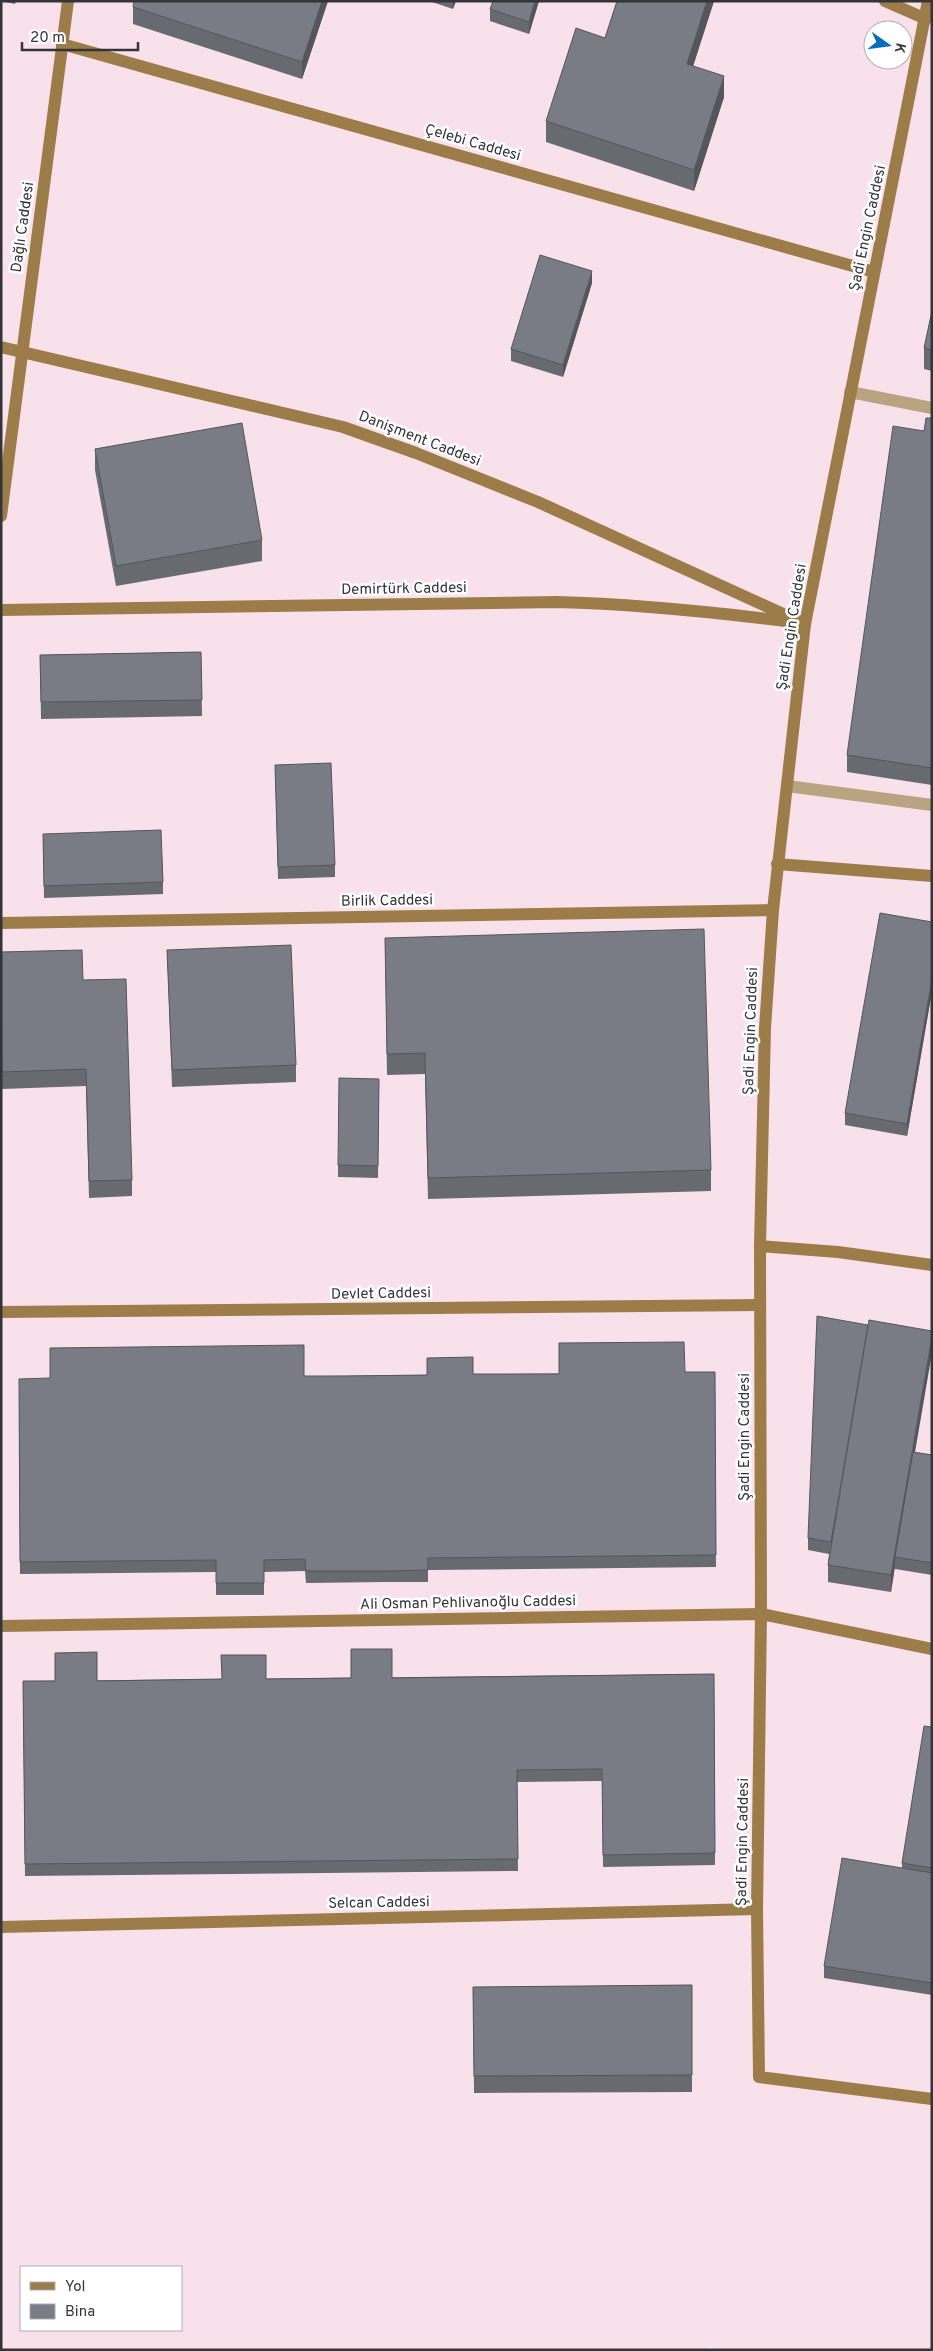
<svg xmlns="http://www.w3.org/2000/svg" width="933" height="2351" viewBox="0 0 933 2351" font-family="Overpass,sans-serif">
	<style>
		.industrial { fill: #f9e1eb; fill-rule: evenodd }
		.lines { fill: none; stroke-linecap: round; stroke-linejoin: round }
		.lane { stroke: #b9a381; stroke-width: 12 }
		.street { stroke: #b9a381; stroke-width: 12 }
		.secondary { stroke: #9c7c48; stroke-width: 12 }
		.wall { fill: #686a72 }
		.shaded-wall { fill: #55565d }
		.building { fill: #797b85; stroke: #55565d }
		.labels { text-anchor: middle; stroke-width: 5; stroke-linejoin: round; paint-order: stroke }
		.street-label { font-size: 15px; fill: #343539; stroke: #fff }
	</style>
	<rect width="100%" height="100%" fill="#eff2fd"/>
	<path class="industrial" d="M1 1H932V2350H712L711 2347 700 2350H1ZM873 30H903V60H873ZM21 2267H181V2330H21Z"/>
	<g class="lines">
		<polyline class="lane" points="787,786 932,805"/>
		<polyline class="street" points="850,392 932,408"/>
		<g class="secondary">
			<polyline points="885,1 926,19"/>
			<polyline points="928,1 805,624 773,910 765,1028 760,1246 761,1614 757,1909 759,2077 932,2099"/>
			<polyline points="62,44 874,272"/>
			<polyline points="1,347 343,427 416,453 538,502 805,624"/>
			<polyline points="1,516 68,1"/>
			<path d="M1 610 556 602C636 604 714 612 793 622"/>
			<polyline points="777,864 932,876"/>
			<polyline points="1,923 773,910"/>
			<polyline points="760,1246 838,1252 932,1265"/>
			<polyline points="1,1312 760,1305"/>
			<polyline points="1,1626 761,1614 932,1649"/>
			<polyline points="1,1927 757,1909"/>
		</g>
	</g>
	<g class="wall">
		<polygon points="1,1 16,1 15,4"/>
		<polygon points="328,1 302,79 133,24 133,7"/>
		<polygon points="429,1 456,1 453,9"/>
		<polygon points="539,1 529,34 490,21 490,9"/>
		<polygon points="617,1 714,1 693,66 724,97 694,191 546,142 546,121 605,38"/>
		<polygon points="592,283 563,377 511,361 511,349"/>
		<polygon points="932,311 932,371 924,369 924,348"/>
		<polygon points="932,418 932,785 847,772 847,755 924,431"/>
		<polygon points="95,449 262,540 262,561 116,586 95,470"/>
		<polygon points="201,652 202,716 41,719 40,655"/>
		<polygon points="275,765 335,865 335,877 278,879"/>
		<polygon points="43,834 163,882 163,894 44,898"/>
		<polygon points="932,922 932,991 907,1136 845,1125 845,1113"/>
		<polygon points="385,938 711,1170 711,1191 428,1199 425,1074 387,1075"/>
		<polygon points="167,950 296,1065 296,1082 172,1087"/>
		<polygon points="1,952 83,980 132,1180 132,1196 89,1198 86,1086 2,1089"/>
		<polygon points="379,1079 378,1178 338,1177 338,1165"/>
		<polygon points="715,1372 716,1567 428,1570 428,1582 387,1582 306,1583 305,1571 264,1572 264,1595 216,1595 216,1572 20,1574 19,1379"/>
		<polygon points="915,1452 932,1455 932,1575 895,1569 895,1566 891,1592 828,1582 828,1565 829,1554 808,1550 808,1538"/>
		<polygon points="714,1674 715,1865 603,1867 602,1781 517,1782 518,1871 25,1876 23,1681"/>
		<polygon points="932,1727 932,1995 824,1978 824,1966 902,1868 902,1863"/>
		<polygon points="692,1985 692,2092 474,2093 473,1987"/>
	</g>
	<g class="shaded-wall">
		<polygon points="322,1 328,1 302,79 302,62"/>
		<polygon points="453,1 456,1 453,9"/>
		<polygon points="535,1 539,1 529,34 529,22"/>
		<polygon points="707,1 714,1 687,85 687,64"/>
		<polygon points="724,76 724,97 694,191 694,170"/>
		<polygon points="592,271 592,283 563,377 563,365"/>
		<polygon points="932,979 932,991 907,1136 907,1124"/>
		<polygon points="932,1336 932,1353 897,1557 895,1557 895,1566 891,1592 891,1575"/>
	</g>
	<g class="building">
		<polygon points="134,1 322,1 302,62 133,7"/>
		<polygon points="493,1 535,1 529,22 490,9"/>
		<polygon points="617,1 707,1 687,64 724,76 694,170 546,121 576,28 605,38"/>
		<polygon points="540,255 592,271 563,365 511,349"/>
		<polygon points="932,311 932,350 924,348"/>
		<polygon points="926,418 932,418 932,768 847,755 893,426 924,431"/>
		<polygon points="242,423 262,540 116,566 95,449"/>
		<polygon points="201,652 202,700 41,702 40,655"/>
		<polygon points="331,763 335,865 278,867 275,765"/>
		<polygon points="161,830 163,882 44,886 43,834"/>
		<polygon points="880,913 932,922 932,979 907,1124 845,1113"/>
		<polygon points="704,929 711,1170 428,1178 425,1053 387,1054 385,938"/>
		<polygon points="291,945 296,1065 172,1070 167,950"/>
		<polygon points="82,950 83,980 126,979 132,1180 89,1181 86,1069 2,1072 1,952"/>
		<polygon points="339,1078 379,1079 378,1166 338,1165"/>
		<polygon points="817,1316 868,1325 831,1542 808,1538"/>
		<polygon points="869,1320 932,1331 932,1336 891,1575 828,1565"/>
		<polygon points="684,1342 685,1372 715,1372 716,1555 428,1558 428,1570 387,1571 306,1571 305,1559 264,1560 264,1583 216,1583 216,1560 20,1562 19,1379 50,1378 50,1348 304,1345 304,1376 345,1376 427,1375 427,1358 473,1357 473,1374 559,1374 559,1343"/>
		<polygon points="913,1452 932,1455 932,1563 895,1557"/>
		<polygon points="351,1649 392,1649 392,1678 714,1674 715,1853 603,1855 602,1769 517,1770 518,1859 25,1864 23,1681 55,1681 55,1653 97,1652 97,1681 222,1679 221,1655 266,1655 266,1679 351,1678"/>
		<polygon points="924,1726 932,1727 932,1868 902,1863"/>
		<polygon points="842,1858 932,1873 932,1983 824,1966"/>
		<polygon points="692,1985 692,2075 474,2076 473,1987"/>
	</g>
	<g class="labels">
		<g class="street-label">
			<text transform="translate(473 142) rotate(16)" y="5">Çelebi Caddesi</text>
			<text transform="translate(22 227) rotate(-82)" y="5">Dağlı Caddesi</text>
			<text transform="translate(867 228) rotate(-78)" y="5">Şadi Engin Caddesi</text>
			<text transform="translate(420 438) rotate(21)" y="5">Danişment Caddesi</text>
			<text transform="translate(404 588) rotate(-1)" y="5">Demirtürk Caddesi</text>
			<text transform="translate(791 627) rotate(-81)" y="5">Şadi Engin Caddesi</text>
			<text transform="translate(387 900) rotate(-1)" y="5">Birlik Caddesi</text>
			<text transform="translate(750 1031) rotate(-88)" y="5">Şadi Engin Caddesi</text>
			<text transform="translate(381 1293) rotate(-1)" y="5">Devlet Caddesi</text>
			<text transform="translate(744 1437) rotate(-90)" y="5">Şadi Engin Caddesi</text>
			<text transform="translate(468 1602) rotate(-1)" y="5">Ali Osman Pehlivanoğlu Caddesi</text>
			<text transform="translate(742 1842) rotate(-89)" y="5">Şadi Engin Caddesi</text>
			<text transform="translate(379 1902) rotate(-1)" y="5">Selcan Caddesi</text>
		</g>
	</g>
	<rect width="933" height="2351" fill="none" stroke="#343539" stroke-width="5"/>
	<rect x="20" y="2266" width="162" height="65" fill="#ffffff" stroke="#aeaeb0"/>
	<rect x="30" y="2282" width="25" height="8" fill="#9c7c48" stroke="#aeaeb0"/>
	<text x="65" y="2291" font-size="15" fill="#343539">Yol</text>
	<rect x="30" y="2304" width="25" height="15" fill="#797b85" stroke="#aeaeb0"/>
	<text x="65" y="2316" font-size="15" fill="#343539">Bina</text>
	<g transform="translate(888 45) rotate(104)"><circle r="24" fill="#ffffff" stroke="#aeaeb0"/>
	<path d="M0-4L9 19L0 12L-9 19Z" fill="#026eba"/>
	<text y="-8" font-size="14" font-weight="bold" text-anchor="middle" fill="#343539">K</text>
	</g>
	<path d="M22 42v8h116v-8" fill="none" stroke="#343539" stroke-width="2.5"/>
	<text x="30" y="42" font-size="15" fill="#343539" stroke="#ffffff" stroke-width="4" paint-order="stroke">20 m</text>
</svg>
